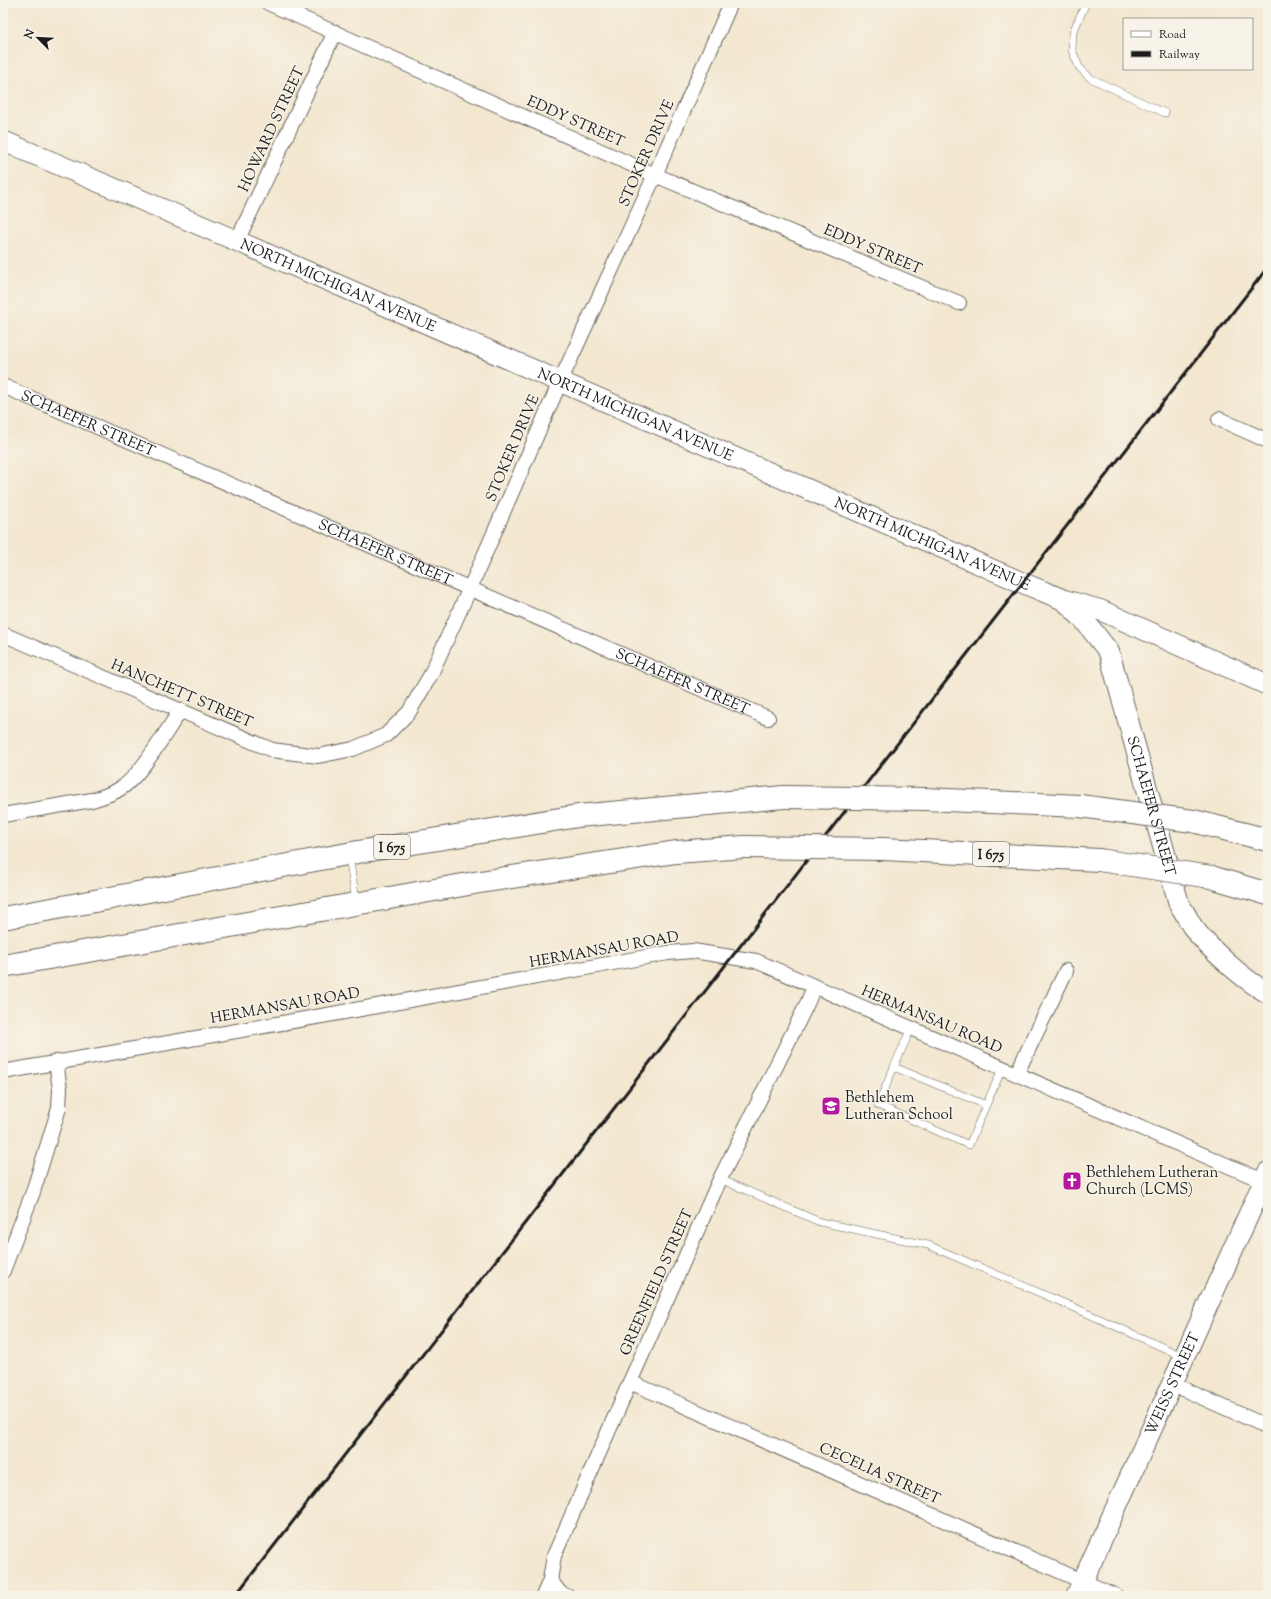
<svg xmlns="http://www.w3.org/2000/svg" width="1271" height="1599" viewBox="0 0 1271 1599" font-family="'Sorts Mill Goudy',serif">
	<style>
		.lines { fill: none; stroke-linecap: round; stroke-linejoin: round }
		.lane-casing { stroke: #67635b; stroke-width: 8 }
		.street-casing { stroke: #67635b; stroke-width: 16 }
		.secondary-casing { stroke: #67635b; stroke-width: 22 }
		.highway-casing { stroke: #67635b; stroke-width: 24 }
		.lane { stroke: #fff; stroke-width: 7 }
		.street { stroke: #fff; stroke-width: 14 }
		.secondary { stroke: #fff; stroke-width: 20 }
		.highway { stroke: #fff; stroke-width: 22 }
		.rail { stroke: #1c1c1c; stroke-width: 3 }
		.highway-bridge-casing { stroke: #67635b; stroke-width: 24; stroke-linecap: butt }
		.highway-bridge { stroke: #fff; stroke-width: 22 }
		.labels { text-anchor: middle; stroke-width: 3; stroke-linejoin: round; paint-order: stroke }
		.shield { fill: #f7f3e8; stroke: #5e5c59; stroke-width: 1 }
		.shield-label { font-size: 14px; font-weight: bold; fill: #1c1c1c }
		.street-label { font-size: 15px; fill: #1c1c1c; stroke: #f7f3e8 }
		.poi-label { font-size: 15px; fill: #1c1c1c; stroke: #f7f3e8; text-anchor: start }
	</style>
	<rect width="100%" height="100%" fill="#f7f3e8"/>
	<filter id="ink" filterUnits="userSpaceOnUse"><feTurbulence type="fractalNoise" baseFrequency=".025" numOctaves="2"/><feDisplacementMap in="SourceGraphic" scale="8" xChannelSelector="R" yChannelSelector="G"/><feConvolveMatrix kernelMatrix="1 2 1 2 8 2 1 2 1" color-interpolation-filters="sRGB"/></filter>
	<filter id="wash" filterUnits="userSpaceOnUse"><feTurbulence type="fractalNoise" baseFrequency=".012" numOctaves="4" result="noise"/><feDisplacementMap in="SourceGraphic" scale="16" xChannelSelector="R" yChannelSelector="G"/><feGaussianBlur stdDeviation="0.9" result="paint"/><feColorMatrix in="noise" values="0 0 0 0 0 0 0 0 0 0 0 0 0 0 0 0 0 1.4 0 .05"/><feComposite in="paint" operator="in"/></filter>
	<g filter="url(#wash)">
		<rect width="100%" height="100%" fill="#f3e7d0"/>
	</g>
	<g filter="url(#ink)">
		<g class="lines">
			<g class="lane-casing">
				<g id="lane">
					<polyline points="1086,3 1073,32 1072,50 1079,67 1090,78 1165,113"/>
					<polyline points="349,856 356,901"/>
					<polyline points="911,1028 894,1067 986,1105 1003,1067"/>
					<polyline points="894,1067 878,1105 969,1145 986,1105"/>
					<polyline points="720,1179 820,1222 928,1245 1073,1307 1182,1356"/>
				</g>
			</g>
			<g class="street-casing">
				<g id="street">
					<polyline points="268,3 655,175 959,303"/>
					<polyline points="237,241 335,32"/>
					<path id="s1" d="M3 386 768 718"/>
					<polyline points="1219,419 1268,441"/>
					<polyline points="3,634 272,750 318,756 353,749 386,735 409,712 430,676 470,588 560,382 655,175 731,3"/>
					<path d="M3 815 92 800C102 797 113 794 121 788 140 777 167 730 180 711"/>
					<polyline points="3,1072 333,1014 668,953 693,951 756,961 1268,1183"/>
					<polyline points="1017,1073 1066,971"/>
					<polyline points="3,1271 33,1192 59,1108 60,1089 56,1062"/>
					<polyline points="630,1382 1116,1596"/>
					<polyline points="1172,1384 1268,1427"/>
					<polyline points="550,1580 561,1594 567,1596"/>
					<polyline points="543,1596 550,1580 554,1556 630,1382 720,1179 806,1006 814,987"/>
				</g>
			</g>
			<g class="secondary-casing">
				<g id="secondary">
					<path id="s2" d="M3 141 237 241 1023 583 1064 600 1100 610 1268 685"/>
					<path id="s3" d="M1065 601 1084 620 1109 652 1179 904C1184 911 1188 919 1192 926 1207 947 1245 981 1268 993"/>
					<path id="s4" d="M1076 1596 1268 1172"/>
				</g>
			</g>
			<g class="highway-casing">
				<g id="highway">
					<polyline points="925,799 1080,806"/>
					<polyline points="1193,821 1268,840"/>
					<polyline points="883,849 1099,860"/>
					<polyline points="1211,877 1268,894"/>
					<polyline points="3,918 358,852 578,816 784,797"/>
					<polyline points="3,966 480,882 676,852 744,847"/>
				</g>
			</g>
			<use href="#lane" class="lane"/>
			<use href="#street" class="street"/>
			<use href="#secondary" class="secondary"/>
			<use href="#highway" class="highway"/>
			<polyline class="rail" points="235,1596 1268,267"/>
			<g class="highway-bridge-casing">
				<g id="highway-bridge">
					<polyline points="784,797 925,799"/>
					<polyline points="1080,806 1193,821"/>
					<polyline points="744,847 883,849"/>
					<polyline points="1099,860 1211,877"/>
				</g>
			</g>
			<use href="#highway-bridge" class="highway-bridge"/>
		</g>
	</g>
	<defs>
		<g id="school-square" transform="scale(1)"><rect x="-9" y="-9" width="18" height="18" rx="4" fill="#b5179e" stroke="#f7f3e8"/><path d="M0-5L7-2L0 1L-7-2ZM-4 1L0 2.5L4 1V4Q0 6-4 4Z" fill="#fff"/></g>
		<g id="church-square" transform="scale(1)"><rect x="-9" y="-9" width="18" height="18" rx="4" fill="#b5179e" stroke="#f7f3e8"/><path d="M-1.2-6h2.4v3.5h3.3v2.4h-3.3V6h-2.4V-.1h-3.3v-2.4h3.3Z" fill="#fff"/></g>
	</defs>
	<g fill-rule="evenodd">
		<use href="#school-square" x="831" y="1106"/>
		<use href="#church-square" x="1072" y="1181"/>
	</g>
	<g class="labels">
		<g class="shield">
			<rect x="374" y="835" width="36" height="24" rx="3"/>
			<rect x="973" y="842" width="36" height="24" rx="3"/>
		</g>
		<g class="shield-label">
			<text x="392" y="852">I 675</text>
			<text x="991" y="859">I 675</text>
		</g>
		<g class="street-label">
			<text transform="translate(576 121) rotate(24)" y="5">EDDY STREET</text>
			<text transform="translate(271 129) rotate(-65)" y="5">HOWARD STREET</text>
			<text transform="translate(646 153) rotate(-66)" y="5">STOKER DRIVE</text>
			<text transform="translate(873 249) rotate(23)" y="5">EDDY STREET</text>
			<text dy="5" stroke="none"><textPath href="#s2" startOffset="365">NORTH MICHIGAN AVENUE</textPath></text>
			<text dy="5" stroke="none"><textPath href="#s2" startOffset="689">NORTH MICHIGAN AVENUE</textPath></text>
			<text dy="5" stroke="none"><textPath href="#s1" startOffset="93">SCHAEFER STREET</textPath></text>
			<text transform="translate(512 448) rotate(-67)" y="5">STOKER DRIVE</text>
			<text dy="5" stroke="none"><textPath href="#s2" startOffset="1013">NORTH MICHIGAN AVENUE</textPath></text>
			<text dy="5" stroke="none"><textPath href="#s1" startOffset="417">SCHAEFER STREET</textPath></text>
			<text dy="5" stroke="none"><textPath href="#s1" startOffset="741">SCHAEFER STREET</textPath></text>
			<text transform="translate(182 693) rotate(23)" y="5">HANCHETT STREET</text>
			<text dy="5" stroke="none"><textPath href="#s3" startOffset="227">SCHAEFER STREET</textPath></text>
			<text transform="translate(604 949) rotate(-10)" y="5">HERMANSAU ROAD</text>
			<text transform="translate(285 1005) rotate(-10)" y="5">HERMANSAU ROAD</text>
			<text transform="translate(932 1019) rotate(23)" y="5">HERMANSAU ROAD</text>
			<text transform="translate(656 1282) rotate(-66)" y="5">GREENFIELD STREET</text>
			<text dy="5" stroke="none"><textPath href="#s4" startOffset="233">WEISS STREET</textPath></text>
			<text transform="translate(880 1473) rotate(24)" y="5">CECELIA STREET</text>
		</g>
		<g class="poi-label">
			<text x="845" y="1102">Bethlehem<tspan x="845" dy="17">Lutheran School</tspan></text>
			<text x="1086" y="1177">Bethlehem Lutheran<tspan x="1086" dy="17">Church (LCMS)</tspan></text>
		</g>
	</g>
	<rect width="1271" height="1599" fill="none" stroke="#f7f3e8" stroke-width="16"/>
	<rect x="1123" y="18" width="130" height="52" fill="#f7f3e8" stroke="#9f9d96"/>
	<rect x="1131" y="31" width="20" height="6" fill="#ffffff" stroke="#9f9d96"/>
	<text x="1159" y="38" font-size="12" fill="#1c1c1c">Road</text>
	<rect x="1131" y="51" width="20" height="6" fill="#1c1c1c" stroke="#9f9d96"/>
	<text x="1159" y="58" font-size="12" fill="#1c1c1c">Railway</text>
	<g transform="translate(38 38) rotate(294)" stroke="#f7f3e8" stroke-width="3" paint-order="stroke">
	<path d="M0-3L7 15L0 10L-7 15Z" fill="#1c1c1c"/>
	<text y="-6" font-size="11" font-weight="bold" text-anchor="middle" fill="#1c1c1c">N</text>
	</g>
</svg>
